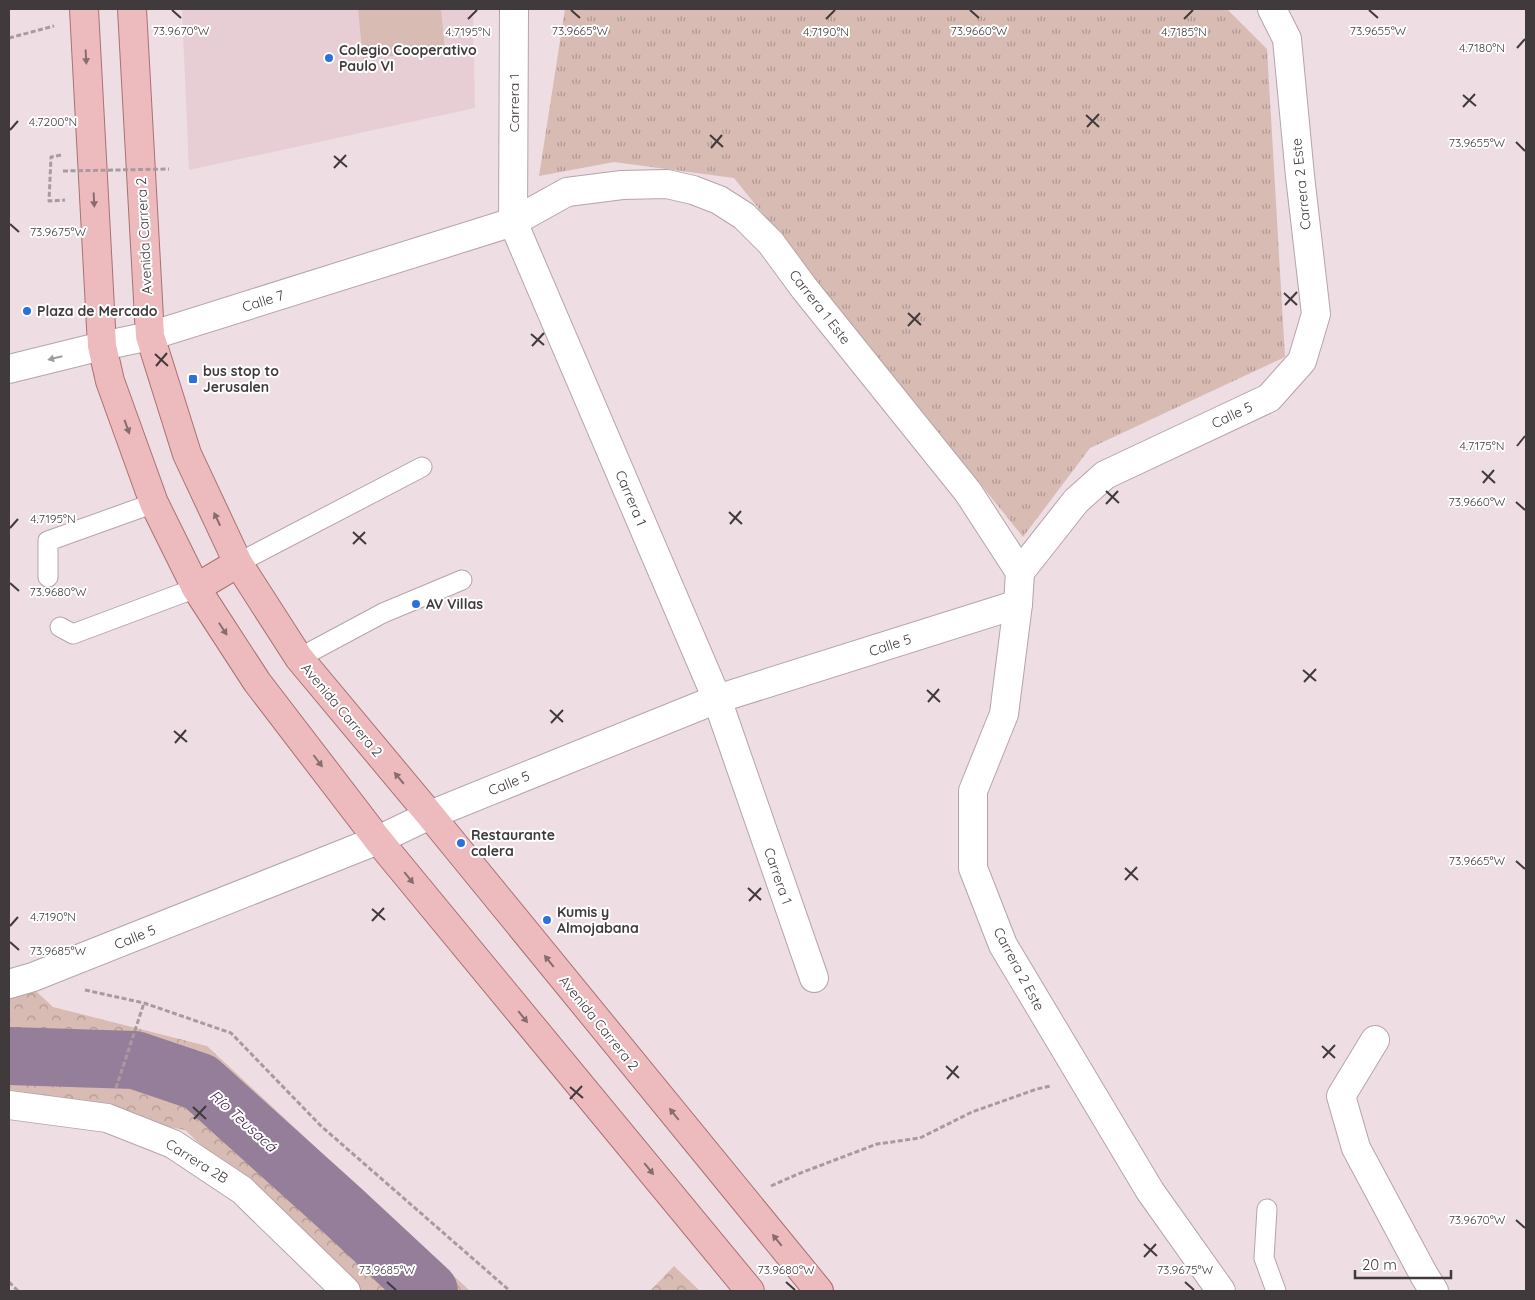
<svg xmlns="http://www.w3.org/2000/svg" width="1535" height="1300" viewBox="0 0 1535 1300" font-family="Quicksand,sans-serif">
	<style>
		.built { fill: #e7ced5 }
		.grass { fill: url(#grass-tufts) }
		.park { fill: url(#park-crowns) }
		.garden { fill: #d8bbb2 }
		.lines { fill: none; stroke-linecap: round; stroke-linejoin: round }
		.river { stroke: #947e9a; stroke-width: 58 }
		.lane-casing { stroke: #b5a5a9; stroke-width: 21 }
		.street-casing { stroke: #b5a5a9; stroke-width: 30 }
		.primary-casing { stroke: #a97173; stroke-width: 30 }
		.path { stroke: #a89b9f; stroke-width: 3; stroke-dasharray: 5 2.5; stroke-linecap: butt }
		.lane { stroke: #fff; stroke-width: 19 }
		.street { stroke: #fff; stroke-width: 28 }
		.primary { stroke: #edbbbd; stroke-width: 28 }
		.path-bridge { stroke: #a89b9f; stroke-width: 3; stroke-dasharray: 5 2.5; stroke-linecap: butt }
		.oneway { fill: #866e70 }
		.oneway2 { fill: #a09c9e }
		.ticks { fill: none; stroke: #413a3c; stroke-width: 2 }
		.poi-dot { fill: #2b71dd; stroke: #fff; stroke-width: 2 }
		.labels { text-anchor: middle; stroke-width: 4; stroke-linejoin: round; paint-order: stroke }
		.poi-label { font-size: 14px; font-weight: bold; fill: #413a3c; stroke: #fff; text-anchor: start }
		.street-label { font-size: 14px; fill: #413a3c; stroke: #fff }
		.water-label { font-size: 15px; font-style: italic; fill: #412249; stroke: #fff }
		.ticks-label { font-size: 12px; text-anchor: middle; fill: #413a3c; stroke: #fff; stroke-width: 4; stroke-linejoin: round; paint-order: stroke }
	</style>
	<defs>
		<pattern id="grass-tufts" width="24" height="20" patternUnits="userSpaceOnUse" patternTransform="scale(1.25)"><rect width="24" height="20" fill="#d8bbb2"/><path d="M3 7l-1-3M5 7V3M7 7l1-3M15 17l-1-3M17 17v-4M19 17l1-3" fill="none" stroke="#b19992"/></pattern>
		<pattern id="park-crowns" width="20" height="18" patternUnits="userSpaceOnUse" patternTransform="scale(1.25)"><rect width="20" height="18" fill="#d8bbb2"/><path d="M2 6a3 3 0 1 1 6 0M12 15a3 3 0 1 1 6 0" fill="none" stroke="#b19992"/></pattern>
	</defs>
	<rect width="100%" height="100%" fill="#eedde2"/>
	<polygon class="built" points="182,9 473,9 475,108 189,170"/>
	<polygon class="grass" points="565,9 1227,9 1267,49 1285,357 1090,448 1023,537 734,178 614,162 539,176"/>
	<g class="park">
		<polygon points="9,966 53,1007 207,1046 470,1291 360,1291 185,1130 9,1096"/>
		<polygon points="674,1266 700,1291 650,1291"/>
	</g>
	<polygon class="garden" points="358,9 441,9 445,50 363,59"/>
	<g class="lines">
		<polyline class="river" points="9,1056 135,1060 200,1082 342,1210 429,1291"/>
		<g class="lane-casing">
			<g id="lane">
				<polyline points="238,563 422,467"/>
				<polyline points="48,577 48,541 154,503"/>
				<polyline points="60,627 73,634 196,588"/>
				<polyline points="299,658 383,613 462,580"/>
				<polyline points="1267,1209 1264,1258 1276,1291"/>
			</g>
		</g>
		<g class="street-casing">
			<g id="street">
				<polyline points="514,9 513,222 717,699 814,978"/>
				<polyline points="9,369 102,346 150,336 513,222 567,192 622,185 667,184 693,190 719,200 744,216 771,243 804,288 968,492 1020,572 1018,604 1004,714 973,791 973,868 1003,945 1150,1191 1221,1291"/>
				<polyline points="1020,572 1076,501 1105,475 1269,398 1302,361 1316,314 1300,176 1287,39 1272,9"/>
				<polyline points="9,984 33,977 378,840 430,815 717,699 1018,604"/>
				<polyline points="1375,1040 1341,1096 1356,1148 1424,1275 1434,1291"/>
				<polyline points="9,1105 107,1118 173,1144 242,1190 346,1291"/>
			</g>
		</g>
		<g class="primary-casing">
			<g id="primary">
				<polyline points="84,9 102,346 110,381 154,503 196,588 257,682 378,840 750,1291"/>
				<polyline points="132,9 150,336 187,454 238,563 299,658 430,815 819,1291"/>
				<polyline points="196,588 238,563"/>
			</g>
		</g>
		<g class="path">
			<polyline points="9,38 54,26"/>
			<polyline points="61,155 51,157 49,201 65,200"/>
			<polyline points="85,990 144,1003 231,1033 321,1126 510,1291"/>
			<polyline points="116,1088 144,1003"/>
			<polyline points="771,1186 798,1174 877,1144 920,1138 972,1112 1037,1089 1051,1086"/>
			<polyline points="9,1282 18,1291"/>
		</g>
		<use href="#lane" class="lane"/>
		<use href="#street" class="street"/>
		<use href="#primary" class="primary"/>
		<polyline class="path-bridge" points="63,171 169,169"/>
	</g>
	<defs><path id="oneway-solid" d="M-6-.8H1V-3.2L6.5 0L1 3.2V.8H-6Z" transform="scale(1.25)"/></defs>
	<g class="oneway">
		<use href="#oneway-solid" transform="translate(86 57) rotate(87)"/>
		<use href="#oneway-solid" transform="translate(94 200) rotate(87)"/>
		<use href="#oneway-solid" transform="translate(127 427) rotate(70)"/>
		<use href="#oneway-solid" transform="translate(217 519) rotate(-115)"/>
		<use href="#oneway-solid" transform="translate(223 629) rotate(57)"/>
		<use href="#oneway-solid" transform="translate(318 761) rotate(53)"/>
		<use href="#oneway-solid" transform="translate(399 778) rotate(-130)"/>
		<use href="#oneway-solid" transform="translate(409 878) rotate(51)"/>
		<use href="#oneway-solid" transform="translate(549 961) rotate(-129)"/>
		<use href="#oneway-solid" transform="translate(523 1017) rotate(51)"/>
		<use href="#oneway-solid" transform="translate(674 1114) rotate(-129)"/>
		<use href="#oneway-solid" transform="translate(649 1169) rotate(51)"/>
		<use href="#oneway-solid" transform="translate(777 1240) rotate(-129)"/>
	</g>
	<use class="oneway2" href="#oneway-solid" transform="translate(55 358) rotate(166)"/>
	<path class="ticks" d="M172 10 181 18M571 10 580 18M970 10 979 18M1369 10 1378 18M468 19 477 10M826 19 835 10M1184 19 1193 10M1517 48 1525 39M1463 95 1476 106M1463 107 1475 94M1086 115 1099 127M1087 127 1099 114M10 130 18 121M710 135 723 147M1516 142 1525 151M711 148 722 135M334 156 347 167M334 168 346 155M10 224 19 232M1284 293 1297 305M1285 305 1297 292M908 313 921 325M908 326 920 313M531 334 544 345M532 346 544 333M155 354 168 366M156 366 167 353M1517 446 1525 436M1482 471 1495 483M1483 483 1494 470M1106 491 1119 503M1516 502 1525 510M1106 504 1118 491M729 512 742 524M730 524 741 511M10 528 18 519M353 532 366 544M353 544 365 532M10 583 19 591M1303 670 1316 681M1304 682 1316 669M927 690 940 702M928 702 939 689M550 710 563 722M551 723 563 710M174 731 187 742M175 743 186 730M1516 861 1525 869M1125 868 1138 880M1125 880 1137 867M748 888 761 900M749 901 761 888M372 909 385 920M372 921 384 908M10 926 18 917M10 942 19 950M1322 1046 1335 1058M1323 1058 1335 1045M946 1066 959 1078M947 1079 958 1066M570 1087 583 1098M570 1099 582 1086M193 1107 206 1119M194 1119 206 1106M1516 1220 1525 1228M1144 1244 1157 1256M1144 1257 1156 1244M387 1282 396 1290M786 1282 795 1290M1185 1282 1194 1290"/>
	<g class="poi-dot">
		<circle cx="329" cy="58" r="5"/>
		<circle cx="27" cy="311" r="5"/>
		<rect x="188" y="374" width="10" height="10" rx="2.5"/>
		<circle cx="416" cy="604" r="5"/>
		<circle cx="461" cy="843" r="5"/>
		<circle cx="547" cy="920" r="5"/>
	</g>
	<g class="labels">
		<g class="poi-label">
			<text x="339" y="55">Colegio Cooperativo<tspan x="339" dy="16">Paulo VI</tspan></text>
			<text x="37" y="316">Plaza de Mercado</text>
			<text x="203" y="376">bus stop to<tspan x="203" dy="16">Jerusalen</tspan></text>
			<text x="426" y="609">AV Villas</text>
			<text x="471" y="840">Restaurante<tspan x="471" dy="16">calera</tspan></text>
			<text x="557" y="917">Kumis y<tspan x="557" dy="16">Almojabana</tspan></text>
		</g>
		<g class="street-label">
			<text transform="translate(514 103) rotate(-90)" y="5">Carrera 1</text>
			<text transform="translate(1301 184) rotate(-96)" y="5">Carrera 2 Este</text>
			<text transform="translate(144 236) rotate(-93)" y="5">Avenida Carrera 2</text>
			<text transform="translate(263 301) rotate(-17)" y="5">Calle 7</text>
			<text transform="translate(820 307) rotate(52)" y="5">Carrera 1 Este</text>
			<text transform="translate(1232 415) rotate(-25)" y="5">Calle 5</text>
			<text transform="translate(631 498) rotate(67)" y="5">Carrera 1</text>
			<text transform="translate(890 645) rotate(-18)" y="5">Calle 5</text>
			<text transform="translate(342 710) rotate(50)" y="5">Avenida Carrera 2</text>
			<text transform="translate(509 783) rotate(-22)" y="5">Calle 5</text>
			<text transform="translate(778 876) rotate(71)" y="5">Carrera 1</text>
			<text transform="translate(135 937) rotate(-22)" y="5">Calle 5</text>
			<text transform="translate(1019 969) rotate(62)" y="5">Carrera 2 Este</text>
			<text transform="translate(599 1023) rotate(51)" y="5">Avenida Carrera 2</text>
			<text transform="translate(197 1161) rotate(32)" y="5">Carrera 2B</text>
		</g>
		<g class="water-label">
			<text transform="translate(243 1121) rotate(42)" y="5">Río Teusacá</text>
		</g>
	</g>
	<g class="ticks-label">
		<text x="181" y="35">73.9670°W</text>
		<text x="580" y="35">73.9665°W</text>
		<text x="979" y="35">73.9660°W</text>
		<text x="1378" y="35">73.9655°W</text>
		<text x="468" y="36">4.7195°N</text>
		<text x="826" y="36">4.7190°N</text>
		<text x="1184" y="36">4.7185°N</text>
		<text x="1482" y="52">4.7180°N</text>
		<text x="53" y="126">4.7200°N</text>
		<text x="1477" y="147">73.9655°W</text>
		<text x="58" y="236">73.9675°W</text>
		<text x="1482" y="450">4.7175°N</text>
		<text x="1477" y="506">73.9660°W</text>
		<text x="53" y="523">4.7195°N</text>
		<text x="58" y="596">73.9680°W</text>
		<text x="1477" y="865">73.9665°W</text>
		<text x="53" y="921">4.7190°N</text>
		<text x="58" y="955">73.9685°W</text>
		<text x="1477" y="1224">73.9670°W</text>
		<text x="387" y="1274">73.9685°W</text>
		<text x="786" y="1274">73.9680°W</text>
		<text x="1185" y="1274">73.9675°W</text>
	</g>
	<rect width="1535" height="1300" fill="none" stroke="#413a3c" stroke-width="20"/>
	<path d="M1355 1270v8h96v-8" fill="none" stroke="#413a3c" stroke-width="2.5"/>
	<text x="1362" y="1270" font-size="15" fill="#413a3c" stroke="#ffffff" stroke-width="4" paint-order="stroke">20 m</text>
</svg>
